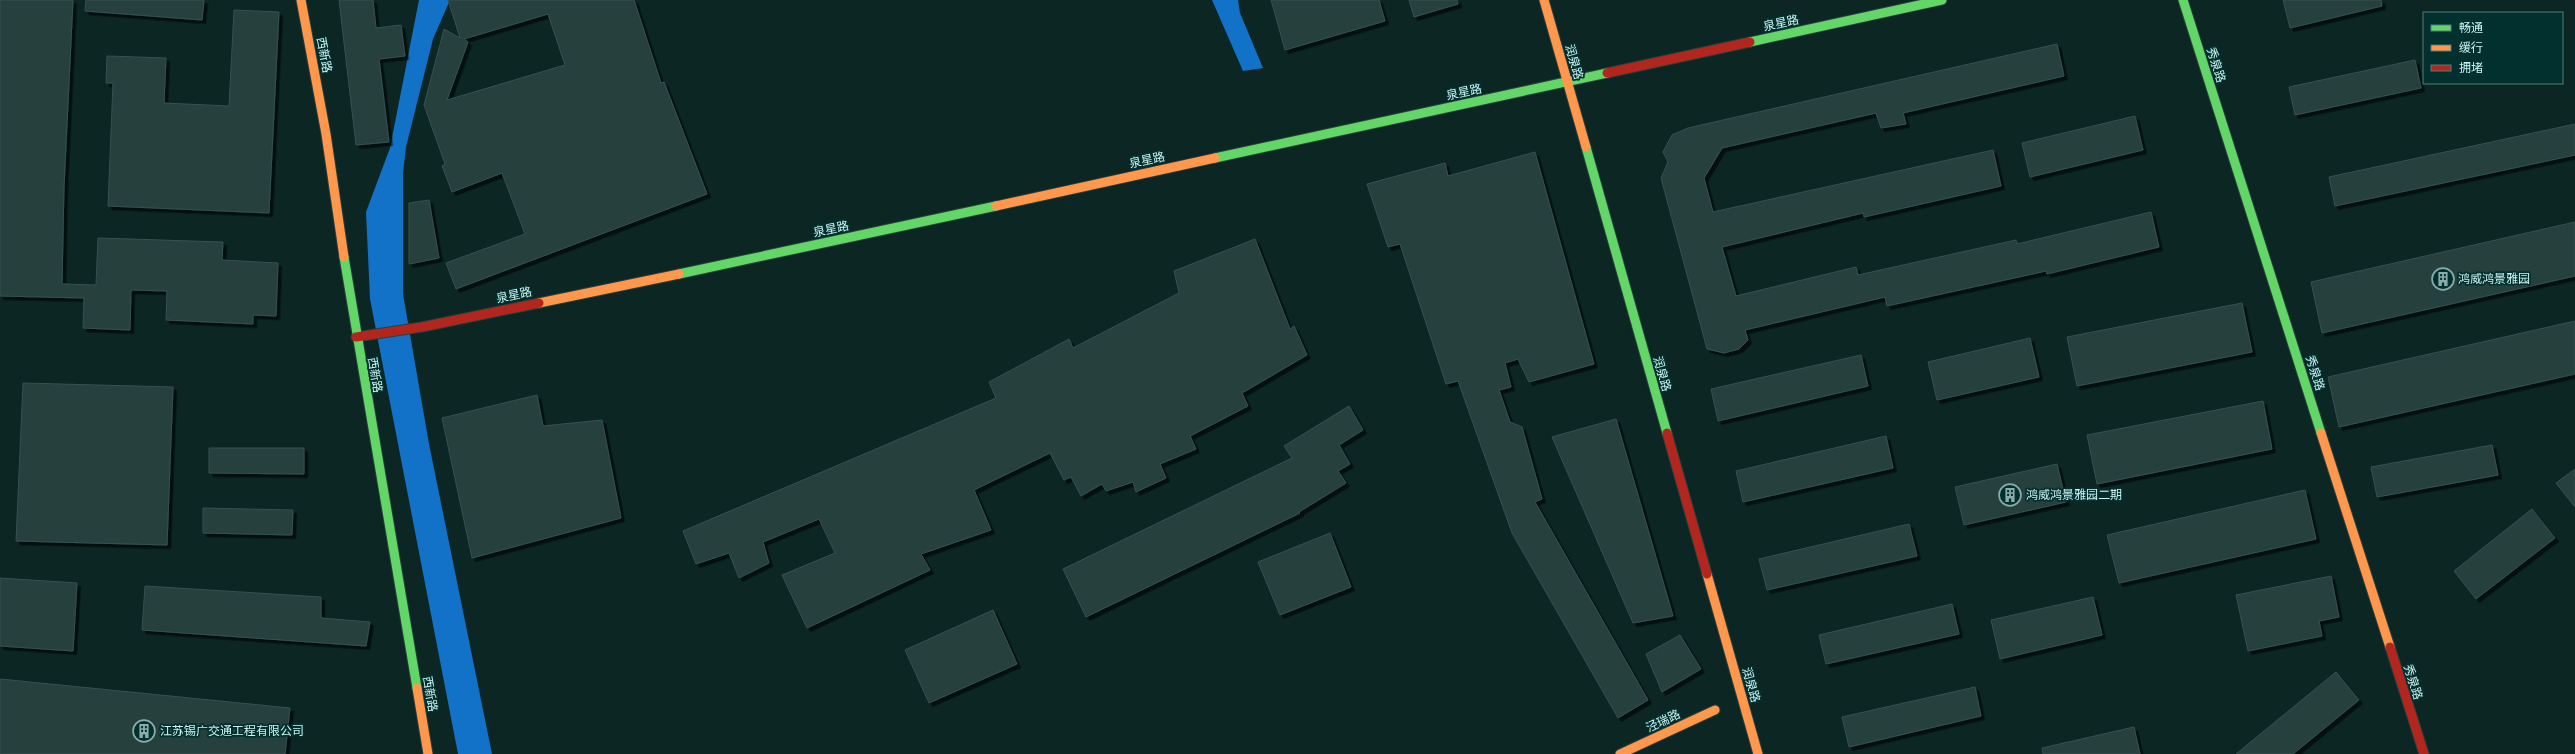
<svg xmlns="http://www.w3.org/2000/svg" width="2575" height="754" viewBox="0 0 2575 754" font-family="Overpass,'Noto Sans SC',sans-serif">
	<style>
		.water { fill: #1172c8 }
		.building { fill: #253f3e; stroke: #365151; fill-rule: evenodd; filter: url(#shadow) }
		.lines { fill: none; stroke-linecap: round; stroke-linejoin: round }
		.fast-casing { stroke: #29403f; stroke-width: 11 }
		.slow-casing { stroke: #29403f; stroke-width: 11 }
		.jam-casing { stroke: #29403f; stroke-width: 11 }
		.fast { stroke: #63d668; stroke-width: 9 }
		.slow { stroke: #ff974d; stroke-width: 9 }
		.jam { stroke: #b3261e; stroke-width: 9 }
		.labels { text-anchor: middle; stroke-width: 3.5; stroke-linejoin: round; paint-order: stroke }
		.street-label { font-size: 12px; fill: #cdf3f1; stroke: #01302f }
		.poi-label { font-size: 12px; fill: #cdf3f1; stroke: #01302f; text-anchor: start }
	</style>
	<defs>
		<filter id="shadow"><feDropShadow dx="3.5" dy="3.5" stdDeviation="0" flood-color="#0009"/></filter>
	</defs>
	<rect width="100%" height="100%" fill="#0c2624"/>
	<g class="water">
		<polygon points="419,0 450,0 433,39 406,147 403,173 403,294 429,444 492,754 458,754 370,299 366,212 390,148"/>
		<polygon points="1212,0 1238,0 1240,13 1263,68 1243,71"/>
	</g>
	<g class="building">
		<polygon points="0,0 73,0 64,187 62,284 96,285 98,238 223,242 222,260 278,263 276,316 253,315 253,324 166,320 167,291 131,290 130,330 83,328 84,298 0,296"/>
		<polygon points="86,0 204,0 202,20 85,11"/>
		<polygon points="339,0 373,0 376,28 401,25 405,56 379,59 389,142 356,145"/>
		<path d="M448 0H634L661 83 664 82 707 194 456 289 446 263 525 234 502 173 452 192 442 166 445 164 424 105 444 29 460 38ZM548 14 565 65 447 100 468 42 464 39Z"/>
		<polygon points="1271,0 1379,0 1385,21 1285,50"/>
		<polygon points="1409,0 1457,0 1458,4 1414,17"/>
		<polygon points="2283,0 2381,0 2382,6 2290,28"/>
		<polygon points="234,10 279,12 269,213 108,206 113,83 106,83 107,56 166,58 164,103 229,106"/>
		<polygon points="2057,44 2064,76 1903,113 1906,124 1881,128 1876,113 1722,148 1704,178 1713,212 1993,150 2001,186 1864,217 1863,213 1722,247 1736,296 1856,267 1858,275 2016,240 2017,244 2151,212 2159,247 2047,274 2046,271 1887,306 1885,297 1745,330 1748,340 1739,349 1724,353 1707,349 1661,178 1668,162 1663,152 1672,135 1688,128"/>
		<polygon points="2415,60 2421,88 2295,115 2289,87"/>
		<polygon points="2135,116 2143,150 2030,177 2022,143"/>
		<polygon points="2575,124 2575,155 2335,206 2329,177"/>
		<polygon points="1535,152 1594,364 1529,382 1518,359 1505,363 1511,387 1499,390 1510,422 1522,427 1542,499 1535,502 1648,700 1618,718 1512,533 1458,381 1446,384 1400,244 1388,247 1367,184 1445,163 1448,176"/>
		<polygon points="429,200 439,258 409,264 409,203"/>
		<polygon points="2575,222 2575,276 2322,333 2311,282"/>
		<polygon points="1255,239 1290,329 1294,326 1307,355 1242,393 1248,406 1190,436 1196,449 1160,464 1166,478 1136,492 1133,482 1106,491 1102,484 1081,496 1071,477 1064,480 1050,453 974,490 991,530 921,554 930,570 807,628 782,575 835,553 819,519 763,542 769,563 739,578 729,553 696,564 683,531 996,398 989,382 1069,339 1073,348 1179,293 1174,271"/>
		<polygon points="2242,303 2252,352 2077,386 2067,337"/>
		<polygon points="2575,321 2575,374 2339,427 2328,377"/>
		<polygon points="2030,338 2039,377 1937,400 1928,362"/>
		<polygon points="1861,355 1868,386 1718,421 1711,389"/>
		<polygon points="23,383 173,387 167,545 16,541"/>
		<polygon points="537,395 543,426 602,420 621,518 472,558 442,418"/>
		<polygon points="2263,401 2272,449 2097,484 2087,435"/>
		<polygon points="1349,406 1363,430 1339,445 1350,464 1338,471 1346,483 1299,512 1300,513 1086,617 1063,569 1292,458 1284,446"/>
		<polygon points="1616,419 1673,616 1633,623 1552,437"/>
		<polygon points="1886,436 1893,468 1743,502 1736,471"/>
		<polygon points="2492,445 2498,475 2377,497 2371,467"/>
		<polygon points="209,448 304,448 304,474 209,473"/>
		<polygon points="2057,464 2066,502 1964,525 1955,487"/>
		<polygon points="2575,469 2575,507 2556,483"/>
		<polygon points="2305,490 2316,539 2119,583 2107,535"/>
		<polygon points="203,508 293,510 292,535 203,533"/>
		<polygon points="2532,509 2555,538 2476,599 2454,571"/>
		<polygon points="1909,524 1917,556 1767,590 1759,559"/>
		<polygon points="1330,533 1351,587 1280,615 1258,562"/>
		<polygon points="2331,576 2339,617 2319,621 2322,636 2248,651 2236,595"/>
		<polygon points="0,578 77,583 73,651 0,646"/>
		<polygon points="145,586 321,597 321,618 370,622 366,646 142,630"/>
		<polygon points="2093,597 2102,635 2000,659 1991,620"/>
		<polygon points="1952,604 1959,634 1826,664 1819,635"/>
		<polygon points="993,610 1017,664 929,703 905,650"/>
		<polygon points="1680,635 1701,669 1662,692 1646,654"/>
		<polygon points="2336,672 2359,700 2293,754 2236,754"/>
		<polygon points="0,679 290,708 285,754 0,754"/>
		<polygon points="1975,687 1981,716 1849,747 1842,717"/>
		<polygon points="2134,727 2140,754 2043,754 2042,748"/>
	</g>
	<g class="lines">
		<g class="fast-casing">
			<g id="fast">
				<polyline points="2183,0 2321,433"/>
				<polyline points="1750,42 1942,0"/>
				<polyline points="1586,147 1667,433"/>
				<polyline points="1215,158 1607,73"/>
				<polyline points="344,257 417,688"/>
				<polyline points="679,274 996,206"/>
			</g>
		</g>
		<g class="slow-casing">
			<g id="slow">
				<polyline points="301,0 326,134 344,257"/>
				<polyline points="1544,0 1586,147"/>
				<polyline points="996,206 1215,158"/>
				<polyline points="539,303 679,274"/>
				<polyline points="2321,433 2390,647"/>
				<polyline points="1707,574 1758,754"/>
				<polyline points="417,688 428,754"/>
				<polyline points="1620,754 1715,710"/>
			</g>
		</g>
		<g class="jam-casing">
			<g id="jam">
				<polyline points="1607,73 1750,42"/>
				<polyline points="356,337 422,327 539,303"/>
				<polyline points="1667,433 1707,574"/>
				<polyline points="2390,647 2424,754"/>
			</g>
		</g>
		<use href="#fast" class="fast"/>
		<use href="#slow" class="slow"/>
		<use href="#jam" class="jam"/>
	</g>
	<defs>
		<g id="building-ring" transform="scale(1.15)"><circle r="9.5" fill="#01302f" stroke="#89aba9" stroke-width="1.5"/><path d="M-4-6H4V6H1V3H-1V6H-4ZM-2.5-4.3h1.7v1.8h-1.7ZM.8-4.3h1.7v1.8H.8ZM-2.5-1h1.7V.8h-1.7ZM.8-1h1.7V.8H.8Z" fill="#89aba9"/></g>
	</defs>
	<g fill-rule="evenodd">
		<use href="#building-ring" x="2443" y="279"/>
		<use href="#building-ring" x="2010" y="495"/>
		<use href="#building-ring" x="144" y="731"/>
	</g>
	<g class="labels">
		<g class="street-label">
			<text transform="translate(1781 23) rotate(-12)" y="4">泉星路</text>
			<text transform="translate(324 55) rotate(79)" y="4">西新路</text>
			<text transform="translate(1574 62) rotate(74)" y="4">润泉路</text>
			<text transform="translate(2216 65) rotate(72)" y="4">秀泉路</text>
			<text transform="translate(1464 92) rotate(-12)" y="4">泉星路</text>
			<text transform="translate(1147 160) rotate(-12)" y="4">泉星路</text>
			<text transform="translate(831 229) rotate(-12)" y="4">泉星路</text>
			<text transform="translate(514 295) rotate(-12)" y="4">泉星路</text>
			<text transform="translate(2315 373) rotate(72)" y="4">秀泉路</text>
			<text transform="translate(1662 374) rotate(74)" y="4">润泉路</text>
			<text transform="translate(375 375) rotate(80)" y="4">西新路</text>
			<text transform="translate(2413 682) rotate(72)" y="4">秀泉路</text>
			<text transform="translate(1751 685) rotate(74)" y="4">润泉路</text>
			<text transform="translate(430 694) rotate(80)" y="4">西新路</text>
			<text transform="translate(1663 721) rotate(-25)" y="4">泾瑞路</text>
		</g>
		<g class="poi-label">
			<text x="2458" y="283">鸿威鸿景雅园</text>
			<text x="2026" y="499">鸿威鸿景雅园二期</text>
			<text x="160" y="735">江苏锡广交通工程有限公司</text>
		</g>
	</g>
	<rect x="2423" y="12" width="140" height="72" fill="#01302f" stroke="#537e7d"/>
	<rect x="2431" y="25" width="20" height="6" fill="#63d668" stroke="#537e7d"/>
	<text x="2459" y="32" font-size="12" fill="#cdf3f1">畅通</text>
	<rect x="2431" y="45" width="20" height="6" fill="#ff974d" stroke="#537e7d"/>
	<text x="2459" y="52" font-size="12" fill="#cdf3f1">缓行</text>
	<rect x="2431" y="65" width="20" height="6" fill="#b3261e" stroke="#537e7d"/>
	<text x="2459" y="72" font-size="12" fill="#cdf3f1">拥堵</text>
</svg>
